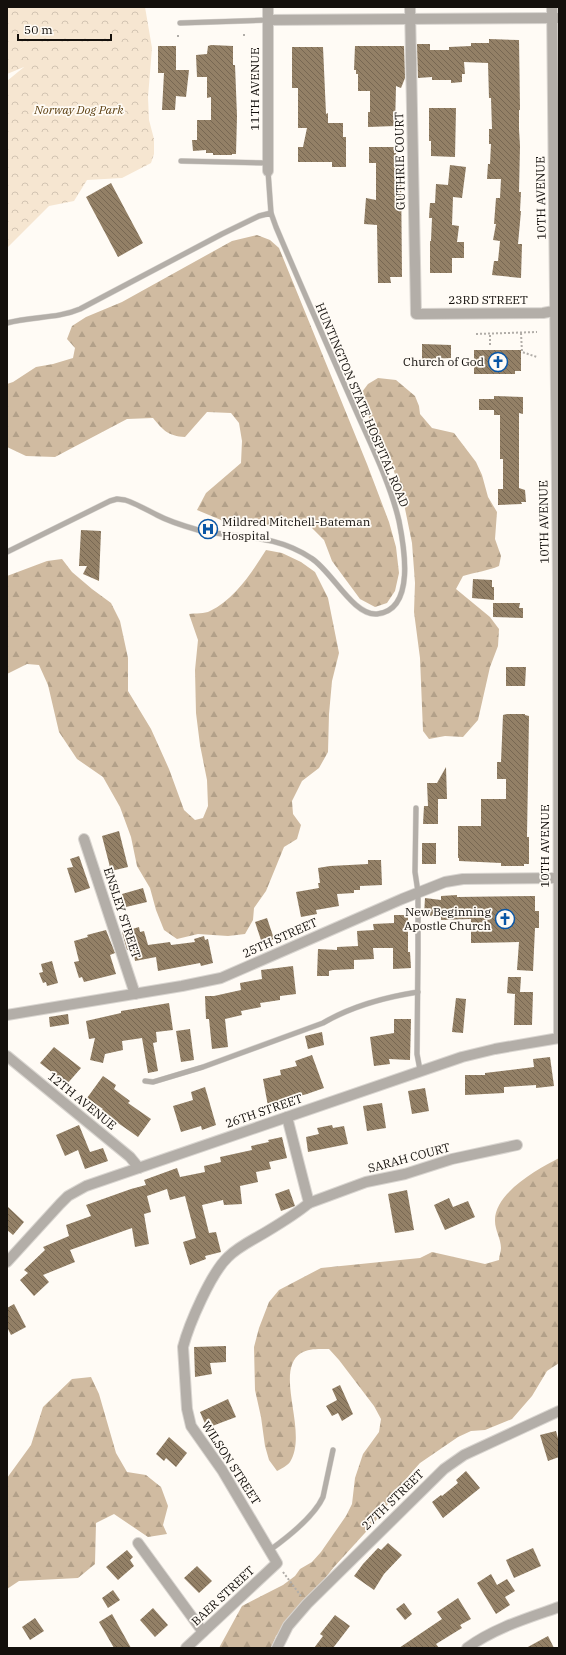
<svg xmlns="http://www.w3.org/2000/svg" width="566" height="1655" viewBox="0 0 566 1655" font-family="'IBM Plex Serif',serif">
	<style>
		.forest { fill: url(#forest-firs) }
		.park { fill: url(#park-crowns) }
		.building { fill: url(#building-back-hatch) }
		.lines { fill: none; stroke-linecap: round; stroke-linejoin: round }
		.service-casing { stroke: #d9d5d0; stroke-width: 6 }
		.minor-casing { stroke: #d9d5d0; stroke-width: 12 }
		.path { stroke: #b1ada8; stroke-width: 2; stroke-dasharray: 2 2; stroke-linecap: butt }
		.service { stroke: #b3aea8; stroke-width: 5 }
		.minor { stroke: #b3aea8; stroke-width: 10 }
		.labels { text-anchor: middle; stroke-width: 3.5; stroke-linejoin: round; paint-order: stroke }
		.street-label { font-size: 12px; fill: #14100c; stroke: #fffbf5 }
		.park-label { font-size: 12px; font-style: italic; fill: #5d4011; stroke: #fffbf5 }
		.poi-label { font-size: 12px; fill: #14100c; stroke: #fffbf5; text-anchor: end }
	</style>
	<defs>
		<pattern id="forest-firs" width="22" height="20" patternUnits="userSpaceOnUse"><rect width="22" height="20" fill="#d0bba1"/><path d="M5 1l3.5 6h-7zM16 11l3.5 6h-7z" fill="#b2a089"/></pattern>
		<pattern id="park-crowns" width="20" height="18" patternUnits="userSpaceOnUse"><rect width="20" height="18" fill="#f6e6d1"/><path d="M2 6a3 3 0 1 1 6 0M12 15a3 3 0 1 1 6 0" fill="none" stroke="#d2c4b2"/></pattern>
		<pattern id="building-back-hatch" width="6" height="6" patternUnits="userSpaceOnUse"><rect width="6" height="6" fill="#938066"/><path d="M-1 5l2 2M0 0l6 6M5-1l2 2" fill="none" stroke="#776752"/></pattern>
	</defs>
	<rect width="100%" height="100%" fill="#fffbf5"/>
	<g class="forest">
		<path d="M257 235 270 240 279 248 367 464 389 522 396 547 399 573 395 591 387 603 375 607 360 599 332 561 324 540 311 527 277 525H233L197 510 206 493 241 463 242 441 239 423 231 413 207 412 185 437C168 436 163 430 153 418L127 419 55 457 26 456 7 447V384L13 382 36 367 53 364 73 358 75 348 67 339 72 326 86 317 122 302 232 241Z"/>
		<path d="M378 378 396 380 415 396 419 406 420 414 432 428 454 433 476 462 482 475 488 497 497 512 495 539 501 556 499 566C488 571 475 572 463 576L456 589 490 617 499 629 498 646 490 667 478 720 463 737 445 736 429 739 423 731 420 658 414 612 415 583 412 543 402 494 391 463 371 425 362 392 368 384Z"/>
		<path d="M266 550 282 553 301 562 315 572 328 598 339 653 332 681 329 714 328 752 319 768 302 781 292 801 293 814 301 825 297 839 284 847 266 891 254 908 253 920 245 934 228 936 198 934 177 939 164 930 156 910 150 888 137 866 131 837 120 807 103 777 77 759 59 732 48 685 39 665 27 664 7 674V576L47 561 62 559 72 572 92 589 111 603 120 621 128 658V691L151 729 169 769 184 810 195 820 203 818 208 806 207 780 200 745 196 713 195 670 198 640 189 614C195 613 205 614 210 611 235 599 252 572 266 550Z"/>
		<path d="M559 1158V1363L547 1371 532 1396 512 1419 485 1430 471 1431 458 1437 420 1463 411 1473 374 1523 334 1567 307 1601 276 1636 271 1648H219L242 1606 283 1585 295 1576 300 1569 312 1562 321 1552 346 1516 352 1504 355 1478 363 1454 379 1432 381 1419 374 1406 339 1360 329 1349C320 1349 309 1348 301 1353 273 1371 309 1432 290 1462 287 1466 281 1469 277 1471L269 1460 265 1446 261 1417 255 1390 254 1347 259 1328 269 1302 279 1290 321 1268 420 1258 432 1252 485 1264 499 1260C499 1256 501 1252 501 1248 501 1239 495 1230 495 1221 494 1193 538 1169 559 1158Z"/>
		<polygon points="91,1377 99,1394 116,1453 127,1472 146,1475 161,1487 168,1506 163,1525 167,1534 148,1537 114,1514 96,1523 95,1564 78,1578 19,1581 7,1589 7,1478 31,1445 43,1407 72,1379"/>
	</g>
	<polygon class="park" points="7,7 145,7 152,48 148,97 149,120 154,139 154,154 151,163 122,178 87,180 74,201 49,206 7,248 7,141 8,132 7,131 7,81 24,67 7,74"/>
	<g class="building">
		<polygon points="489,39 519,40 520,110 519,110 519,129 520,146 519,192 521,192 520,211 521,211 518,244 522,244 521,278 492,275 494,261 498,261 500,241 493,240 496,224 494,224 496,198 500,198 501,179 487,179 488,164 490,164 491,144 489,144 489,129 492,129 491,98 489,98 488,63 464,62 465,74 462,74 462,82 451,83 451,80 432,80 432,77 418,78 417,44 430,44 430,50 449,50 449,47 471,46 471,43 489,43"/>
		<polygon points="211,45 233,46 233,65 235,65 237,116 236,154 232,154 232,155 213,155 213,153 206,153 206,150 193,151 192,140 197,140 197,120 211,120 211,97 207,98 207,77 197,77 196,55 207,54 208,46"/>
		<polygon points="158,46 176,46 176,70 189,70 186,97 176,96 175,110 162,110 164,73 158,73"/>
		<polygon points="355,46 404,46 405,78 401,88 396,86 395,126 368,127 368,112 370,112 370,91 358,91 358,74 356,74 356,70 354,70"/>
		<polygon points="292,47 323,47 326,114 328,113 328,123 343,123 343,137 346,137 346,167 332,167 332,162 298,162 298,147 303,147 307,128 298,128 298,88 292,88"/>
		<polygon points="429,108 456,108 455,157 431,156 431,141 429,141"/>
		<polygon points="369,147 394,147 394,153 396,153 397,167 401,169 402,277 390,277 391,283 378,283 377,225 364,224 366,198 376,200 376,163 369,163"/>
		<polygon points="450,165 466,167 462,198 453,197 452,225 459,226 457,242 464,242 464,258 452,258 452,273 430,273 430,241 431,241 432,218 429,218 430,203 435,203 436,184 448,185"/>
		<polygon points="111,183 143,243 118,257 86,197"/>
		<polygon points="422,344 451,345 451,358 431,359 431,366 422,366"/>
		<polygon points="474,350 521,350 521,371 515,371 515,374 474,374"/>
		<polygon points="494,396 523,397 523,414 519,413 519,488 525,490 526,502 521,502 522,504 498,505 498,489 503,489 503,459 500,459 500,415 494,415 494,410 479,410 479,399 494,399"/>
		<polygon points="81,530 101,531 99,581 83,574 87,566 79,566"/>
		<polygon points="473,579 492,580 492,587 494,587 494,600 472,598"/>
		<polygon points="493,603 520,603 519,608 523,608 523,618 493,617"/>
		<polygon points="506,667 526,667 525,686 506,686"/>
		<polygon points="507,714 525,714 525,715 529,716 527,837 529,837 529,864 524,864 524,866 501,866 501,863 459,861 459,858 458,858 458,826 481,826 481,799 506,799 506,779 497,779 497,762 501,762 503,715"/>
		<polygon points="446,767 447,799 438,799 438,824 423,824 424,806 428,806 427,783 437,783"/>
		<polygon points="119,831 128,867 111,871 102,836"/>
		<rect x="422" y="843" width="14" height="21"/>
		<polygon points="79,856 90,888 75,893 67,868 73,867 70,859"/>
		<polygon points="368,860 381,860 382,885 360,886 360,890 354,890 354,893 337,894 339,906 316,910 317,914 301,917 296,892 319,888 318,883 320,883 318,868 330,866 368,864"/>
		<polygon points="143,888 147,902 126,907 122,894"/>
		<polygon points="457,895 457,897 535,896 535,911 539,911 539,928 535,928 533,971 517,970 519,942 471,943 471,919 441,920 441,917 424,915 425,898 441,900 441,896"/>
		<polygon points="394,915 408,915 408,952 410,952 411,968 393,969 393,948 373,948 374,959 354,960 354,969 333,970 329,971 329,976 317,976 318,949 337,950 337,947 358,946 357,931 374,930 373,924 394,923"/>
		<polygon points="267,918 274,939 262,943 255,922"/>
		<polygon points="139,927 140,932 144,931 148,945 170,942 171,945 195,942 194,939 204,936 205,940 208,939 213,963 201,966 200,963 158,971 156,957 135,961 133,948 127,950 122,932"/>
		<polygon points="106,930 115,953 110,955 116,974 84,982 82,977 79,978 74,962 79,961 74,941 88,937 87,935"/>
		<polygon points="52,961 58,983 47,986 46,982 43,983 39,973 43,972 41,964"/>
		<polygon points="293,966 296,994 280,996 280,1000 260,1003 261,1007 241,1011 242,1015 225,1019 228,1047 212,1049 209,1019 206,1019 205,996 214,996 241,990 240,983 262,979 261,970"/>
		<polygon points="508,977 521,977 520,992 533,992 532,1025 514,1025 515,994 507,993"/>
		<polygon points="456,998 466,999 463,1033 452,1032"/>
		<polygon points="169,1003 173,1030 156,1032 157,1042 153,1043 158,1071 148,1073 142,1038 122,1041 123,1050 105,1054 103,1063 90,1060 95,1038 89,1039 86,1021 121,1013 121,1011"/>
		<polygon points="68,1014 69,1024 50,1027 49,1017"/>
		<polygon points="394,1019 411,1019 410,1060 389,1059 390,1064 374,1066 370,1037 394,1033"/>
		<polygon points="190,1029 194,1060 181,1062 176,1031"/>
		<polygon points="322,1032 324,1045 308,1049 305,1036"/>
		<polygon points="54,1047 81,1068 67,1084 40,1063"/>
		<polygon points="312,1055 324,1088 307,1094 282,1101 282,1103 268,1106 263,1079 281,1075 280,1070 297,1066 295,1061"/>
		<polygon points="550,1057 554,1086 536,1088 536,1085 504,1087 504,1093 465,1095 465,1075 485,1075 485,1073 534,1067 533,1059"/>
		<polygon points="103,1076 116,1085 114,1089 130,1101 128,1103 151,1119 138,1137 101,1111 103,1109 87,1098"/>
		<polygon points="205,1087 216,1125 202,1130 201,1126 181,1132 173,1106 193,1100 191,1092"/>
		<polygon points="425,1088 429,1111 412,1114 408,1091"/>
		<polygon points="382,1103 386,1128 367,1131 363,1106"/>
		<polygon points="79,1125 90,1152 103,1148 108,1161 85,1169 78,1150 65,1156 56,1135"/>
		<polygon points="332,1125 333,1128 344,1126 348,1144 308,1152 306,1137 319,1134 317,1128"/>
		<polygon points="282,1137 287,1158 269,1162 271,1169 256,1172 258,1182 240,1186 242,1204 224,1205 223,1200 202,1205 209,1233 216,1232 221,1252 205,1256 206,1259 190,1265 183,1242 196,1238 185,1196 170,1200 167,1189 147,1196 151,1212 144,1214 149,1244 135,1247 132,1228 70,1250 75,1262 43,1275 49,1282 34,1296 20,1280 28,1273 24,1270 45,1250 43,1247 69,1236 66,1225 91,1216 86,1205 131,1189 146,1185 144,1180 177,1168 180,1177 205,1172 204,1166 221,1162 220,1157 252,1150 251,1146 269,1142 268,1140"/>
		<polygon points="289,1189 295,1206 281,1211 275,1194"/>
		<polygon points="407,1190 414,1230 395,1233 388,1194"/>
		<polygon points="449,1198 453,1207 468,1201 475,1217 445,1230 434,1205"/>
		<polygon points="7,1206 24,1222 13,1235 7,1230"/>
		<polygon points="14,1304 26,1327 11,1335 7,1327 7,1308"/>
		<polygon points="226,1346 226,1362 210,1363 212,1374 195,1377 194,1347"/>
		<polygon points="340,1385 353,1414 342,1421 338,1413 332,1416 326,1406 337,1400 332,1389"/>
		<polygon points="228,1399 236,1417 207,1428 200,1412"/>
		<polygon points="556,1431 559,1442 559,1457 548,1461 540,1435"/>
		<polygon points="169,1437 187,1453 176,1467 166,1458 164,1461 156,1454"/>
		<polygon points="466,1471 480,1488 443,1518 432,1502 441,1495 442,1496 458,1483 456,1480"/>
		<polygon points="388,1543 402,1555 384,1574 374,1590 354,1576 363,1564 378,1548 381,1550"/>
		<polygon points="533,1548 541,1566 514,1578 506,1560"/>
		<polygon points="127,1550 133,1557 130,1560 134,1566 118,1580 106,1567"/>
		<polygon points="197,1566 212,1581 199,1593 184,1578"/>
		<polygon points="491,1574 497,1585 507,1579 515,1591 505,1597 510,1605 496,1614 477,1583"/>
		<polygon points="113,1590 120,1600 108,1608 102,1598"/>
		<polygon points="458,1598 471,1619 460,1625 462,1628 436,1644 439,1648 399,1648 442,1619 437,1612"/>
		<polygon points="404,1603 412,1614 405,1620 396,1609"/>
		<polygon points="153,1608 168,1625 155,1637 140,1620"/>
		<polygon points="112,1614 131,1648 114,1648 99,1622"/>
		<polygon points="335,1615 350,1626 333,1648 314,1648 323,1636 320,1634"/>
		<polygon points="35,1618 44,1631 30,1640 22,1627"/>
		<polygon points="548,1636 554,1648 526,1648"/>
	</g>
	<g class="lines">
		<g class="service-casing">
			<g id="service">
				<polyline points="180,23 268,20"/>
				<polyline points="181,161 268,163"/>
				<polyline points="268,171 271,213"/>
				<path d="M7 323C31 316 57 319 80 309L222 234 259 216 271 213 276 227C301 286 327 345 353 404 369 441 390 482 399 521 404 546 416 610 377 614 353 616 332 571 311 558 273 533 239 539 198 530 184 526 170 522 157 515 147 510 137 504 125 500L117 499 110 501 7 552"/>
				<polyline points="416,808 415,872 418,892 418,951 417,1054 420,1070"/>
				<path d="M145 1081 153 1082 203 1067 323 1023C352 1006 386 997 418 992"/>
				<path d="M270 1550C288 1537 314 1517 323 1497L333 1450"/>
			</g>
		</g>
		<g class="minor-casing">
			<g id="minor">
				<polyline points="268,7 268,171"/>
				<polyline points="410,7 416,314 543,313 559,310"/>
				<polyline points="552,7 558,583 559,1038"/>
				<polyline points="268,20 558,18"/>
				<polyline points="84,839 135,994"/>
				<polyline points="7,1015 182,986 221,978 402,899 445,882 463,879 559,878"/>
				<polyline points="7,1056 130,1157 139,1168"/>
				<polyline points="309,1203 366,1182 405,1174 452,1159 517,1145"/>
				<polyline points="7,1262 60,1204 68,1196 86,1186 462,1057 495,1049 559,1038"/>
				<polyline points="138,1543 203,1632"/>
				<path d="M186 1648 277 1563 222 1470 191 1426 187 1409 183 1347C189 1324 211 1273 228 1257 239 1246 253 1240 266 1232 281 1223 296 1214 309 1203L287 1117"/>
				<polyline points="277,1648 288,1626 307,1604 444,1469 464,1455 559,1411"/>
				<path d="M467 1648C494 1628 528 1618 559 1607"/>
			</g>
		</g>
		<g class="path">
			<polyline points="243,35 246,35"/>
			<polyline points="177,36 180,36"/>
			<polyline points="521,333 522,352 537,357"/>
			<polyline points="476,334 537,332"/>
			<polyline points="490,345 490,334"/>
			<polyline points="283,1572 301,1596"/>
		</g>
		<use href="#service" class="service"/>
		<use href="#minor" class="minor"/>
	</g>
	<defs>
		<g id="church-ring" transform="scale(1)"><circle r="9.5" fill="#fffbf5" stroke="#0a56a5" stroke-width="1.5"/><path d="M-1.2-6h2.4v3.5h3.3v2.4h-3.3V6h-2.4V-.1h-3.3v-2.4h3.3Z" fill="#0a56a5"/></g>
		<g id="hospital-ring" transform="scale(1)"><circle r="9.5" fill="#fffbf5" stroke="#0a56a5" stroke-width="1.5"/><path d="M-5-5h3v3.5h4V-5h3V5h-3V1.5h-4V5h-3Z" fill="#0a56a5"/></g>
	</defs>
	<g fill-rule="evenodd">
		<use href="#church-ring" x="498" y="362"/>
		<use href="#hospital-ring" x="208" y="529"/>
		<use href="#church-ring" x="505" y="919"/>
	</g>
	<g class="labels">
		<g class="street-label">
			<text transform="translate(255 89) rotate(-90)" y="4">11TH AVENUE</text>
			<text transform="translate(400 161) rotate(-91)" y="4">GUTHRIE COURT</text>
			<text transform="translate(541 198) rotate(-91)" y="4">10TH AVENUE</text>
			<text x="488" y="304">23RD STREET</text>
			<text transform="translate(362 405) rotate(67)" y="4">HUNTINGTON STATE HOSPITAL ROAD</text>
			<text transform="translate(544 522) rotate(-91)" y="4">10TH AVENUE</text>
			<text transform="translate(545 846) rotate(-90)" y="4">10TH AVENUE</text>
			<text transform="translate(122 913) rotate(72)" y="4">ENSLEY STREET</text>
			<text transform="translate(280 938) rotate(-24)" y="4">25TH STREET</text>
			<text transform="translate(82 1101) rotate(39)" y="4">12TH AVENUE</text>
			<text transform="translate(264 1111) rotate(-19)" y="4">26TH STREET</text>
			<text transform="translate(409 1158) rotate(-15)" y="4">SARAH COURT</text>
			<text transform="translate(231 1463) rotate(57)" y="4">WILSON STREET</text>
			<text transform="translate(393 1500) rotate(-44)" y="4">27TH STREET</text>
			<text transform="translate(223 1596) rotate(-43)" y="4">BAER STREET</text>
		</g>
		<g class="park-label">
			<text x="79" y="114">Norway Dog Park</text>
		</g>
		<g class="poi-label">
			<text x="484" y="366">Church of God</text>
			<text x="222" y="526" text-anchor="start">Mildred Mitchell-Bateman<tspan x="222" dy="14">Hospital</tspan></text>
			<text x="491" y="916">New Beginning<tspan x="491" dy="14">Apostle Church</tspan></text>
		</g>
	</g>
	<rect width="566" height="1655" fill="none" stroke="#14100c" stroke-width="16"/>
	<path d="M18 34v6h93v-6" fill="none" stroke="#14100c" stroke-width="2"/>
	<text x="24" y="34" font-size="12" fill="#14100c" stroke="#fffbf5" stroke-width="3" paint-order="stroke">50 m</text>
</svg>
